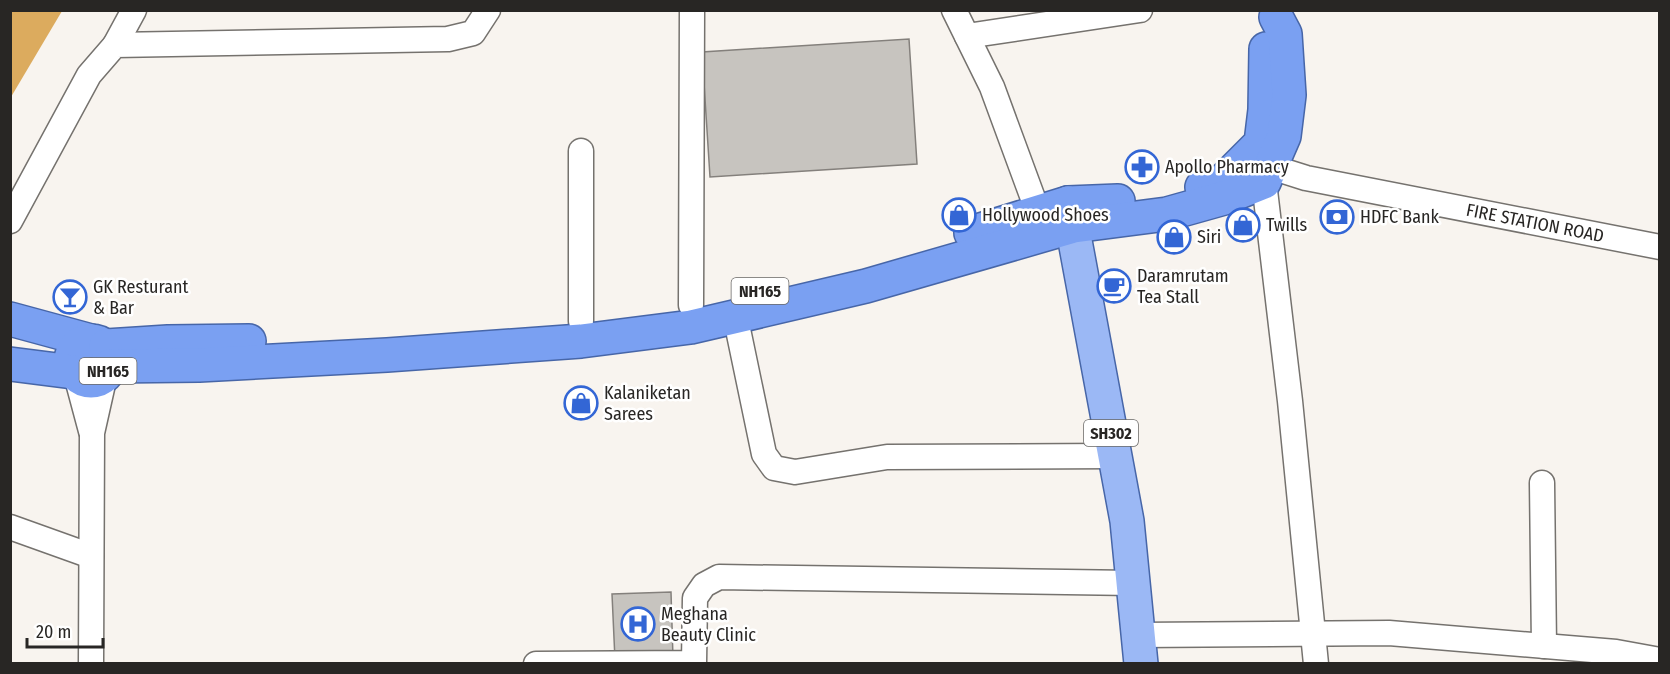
<svg xmlns="http://www.w3.org/2000/svg" width="1670" height="674" viewBox="0 0 1670 674" font-family="'Fira Sans Condensed',sans-serif">
	<style>
		.water { fill: #dcab5e }
		.building { fill: #c7c4bf; stroke: #84807c; stroke-width: 1.5 }
		.lines { fill: none; stroke-linecap: round; stroke-linejoin: round }
		.minor-casing { stroke: #75726e; stroke-width: 27 }
		.primary-casing { stroke: #4766a8; stroke-width: 36 }
		.trunk-casing { stroke: #4766a8; stroke-width: 36 }
		.minor { stroke: #fff; stroke-width: 24 }
		.primary { stroke: #9bb8f5; stroke-width: 33 }
		.trunk { stroke: #7aa0f2; stroke-width: 33 }
		.labels { text-anchor: middle; stroke-width: 5; stroke-linejoin: round; paint-order: stroke }
		.shield { fill: #fff; stroke: #686766; stroke-width: 1.5 }
		.shield-label { font-size: 16px; font-weight: bold; fill: #282624 }
		.poi-label { font-size: 18px; fill: #282624; stroke: #fff; text-anchor: start }
		.street-label { font-size: 18px; fill: #282624; stroke: #fff }
	</style>
	<rect width="100%" height="100%" fill="#f8f4ef"/>
	<polygon class="water" points="11,10 62,11 11,97 10,11"/>
	<g class="building">
		<polygon points="909,39 917,164 710,177 702,52"/>
		<polygon points="671,592 673,658 615,660 612,594"/>
	</g>
	<g class="lines">
		<g class="minor-casing">
			<g id="minor">
				<polyline points="954,10 992,87 1038,212"/>
				<polyline points="967,36 1140,10"/>
				<polyline points="115,45 134,10"/>
				<polyline points="581,151 581,321"/>
				<polyline points="1271,167 1306,178 1660,247"/>
				<polyline points="1264,182 1290,401 1316,664"/>
				<polyline points="10,221 89,75 115,45 448,39 473,33 488,10"/>
				<polyline points="691,305 692,10"/>
				<polyline points="735,315 764,454 774,468 795,472 887,457 1115,456"/>
				<polyline points="76,375 91,431"/>
				<polyline points="1542,483 1544,646"/>
				<polyline points="10,527 91,556"/>
				<polyline points="1138,635 1389,633 1616,652 1660,660"/>
				<polyline points="91,664 92,433 105,375"/>
				<polyline points="536,664 694,663 695,598 704,585 719,577 1133,583"/>
			</g>
		</g>
		<g class="primary-casing">
			<polyline id="primary" points="1068,203 1127,521 1141,664"/>
		</g>
		<g class="trunk-casing">
			<g id="trunk">
				<polyline points="1202,187 1222,182 1261,143 1265,110 1266,49"/>
				<polyline points="971,233 1068,203 1118,201"/>
				<polyline points="10,319 91,341"/>
				<circle cx="91" cy="361" r="20"/>
				<polyline points="106,346 168,342 249,341"/>
				<polyline points="10,364 73,372"/>
				<polyline points="110,366 199,365 387,355 581,341 691,327 866,286 1074,226 1167,214 1224,198 1264,182 1284,136 1289,95 1285,34 1276,17"/>
			</g>
		</g>
		<use href="#minor" class="minor"/>
		<use href="#primary" class="primary"/>
		<use href="#trunk" class="trunk"/>
	</g>
	<defs>
		<g id="pharmacy-ring" transform="scale(1.725)"><circle r="9.5" fill="#fff" stroke="#3366d5" stroke-width="1.5"/><path d="M-2-6h4v4h4v4h-4v4h-4v-4h-4v-4h4Z" fill="#3366d5"/></g>
		<g id="shop-ring" transform="scale(1.725)"><circle r="9.5" fill="#fff" stroke="#3366d5" stroke-width="1.5"/><path d="M-5-2.5h2.3a2.7 3.5 0 0 1 5.4 0H5L5.5 6h-11ZM-1.5-2.5h3a1.5 2.3 0 0 0-3 0Z" fill="#3366d5"/></g>
		<g id="bank-ring" transform="scale(1.725)"><circle r="9.5" fill="#fff" stroke="#3366d5" stroke-width="1.5"/><path d="M-6-4H6V4H-6ZM0-2.3a2.3 2.3 0 1 0 0 4.6a2.3 2.3 0 1 0 0-4.6Z" fill="#3366d5"/></g>
		<g id="cafe-ring" transform="scale(1.725)"><circle r="9.5" fill="#fff" stroke="#3366d5" stroke-width="1.5"/><path d="M-5.5-4.5H6V0H3Q3 3.5 0 3.5H-2.5Q-5.5 3.5-5.5 0ZM3-3.2v2h1.7v-2ZM-6 4.5H4V6H-6Z" fill="#3366d5"/></g>
		<g id="bar-ring" transform="scale(1.725)"><circle r="9.5" fill="#fff" stroke="#3366d5" stroke-width="1.5"/><path d="M-6-5H6L.8 .8V4.5H3.5V6h-7V4.5H-.8V.8Z" fill="#3366d5"/></g>
		<g id="hospital-ring" transform="scale(1.725)"><circle r="9.5" fill="#fff" stroke="#3366d5" stroke-width="1.5"/><path d="M-5-5h3v3.5h4V-5h3V5h-3V1.5h-4V5h-3Z" fill="#3366d5"/></g>
	</defs>
	<g fill-rule="evenodd">
		<use href="#pharmacy-ring" x="1142" y="167"/>
		<use href="#shop-ring" x="959" y="215"/>
		<use href="#bank-ring" x="1337" y="217"/>
		<use href="#shop-ring" x="1243" y="225"/>
		<use href="#shop-ring" x="1174" y="237"/>
		<use href="#cafe-ring" x="1114" y="286"/>
		<use href="#bar-ring" x="70" y="297"/>
		<use href="#shop-ring" x="581" y="403"/>
		<use href="#hospital-ring" x="638" y="624"/>
	</g>
	<g class="labels">
		<g class="shield">
			<rect x="731.5" y="278" width="57" height="26" rx="4.5"/>
			<rect x="79.5" y="358" width="57" height="26" rx="4.5"/>
			<rect x="1084" y="420" width="54" height="26" rx="4.5"/>
		</g>
		<g class="shield-label">
			<text x="760" y="297">NH165</text>
			<text x="108" y="377">NH165</text>
			<text x="1111" y="439">SH302</text>
		</g>
		<g class="poi-label">
			<text x="1165" y="173">Apollo Pharmacy</text>
			<text x="982" y="221">Hollywood Shoes</text>
			<text x="1360" y="223">HDFC Bank</text>
			<text x="1266" y="231">Twills</text>
			<text x="1197" y="243">Siri</text>
			<text x="1137" y="282">Daramrutam<tspan x="1137" dy="21">Tea Stall</tspan></text>
			<text x="93" y="293">GK Resturant<tspan x="93" dy="21">&amp; Bar</tspan></text>
			<text x="604" y="399">Kalaniketan<tspan x="604" dy="21">Sarees</tspan></text>
			<text x="661" y="620">Meghana<tspan x="661" dy="21">Beauty Clinic</tspan></text>
		</g>
		<g class="street-label">
			<text transform="translate(1535 223) rotate(11)" y="6">FIRE STATION ROAD</text>
		</g>
	</g>
	<rect width="1670" height="674" fill="none" stroke="#282624" stroke-width="24"/>
	<path d="M27 638v9h76v-9" fill="none" stroke="#282624" stroke-width="3"/>
	<text x="36" y="638" font-size="18" fill="#282624" stroke="#ffffff" stroke-width="4.5" paint-order="stroke">20 m</text>
</svg>
